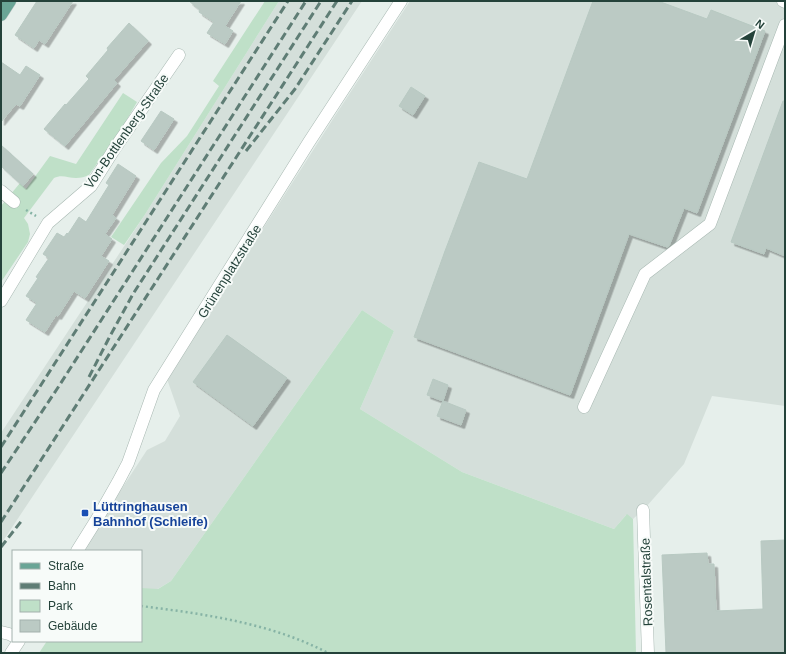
<svg xmlns="http://www.w3.org/2000/svg" width="786" height="654" viewBox="0 0 786 654" font-family="Helvetica,sans-serif">
	<style>
		.built { fill: #d4dfda }
		.green { fill: #bfe0c8 }
		.building { fill: #bbcac4; stroke: #b8c9c2; filter: url(#shadow) }
		.lines { fill: none; stroke-linecap: round; stroke-linejoin: round }
		.minor-casing { stroke: #a8b8b2; stroke-width: 13 }
		.major-casing { stroke: #c2cac8; stroke-width: 13 }
		.path { stroke: #86b3a5; stroke-width: 2.5; stroke-dasharray: 2 3; stroke-linecap: butt }
		.minor { stroke: #fff; stroke-width: 12 }
		.major { stroke: #6aa596; stroke-width: 12 }
		.rail { stroke: #5f7d75; stroke-width: 3; stroke-dasharray: 8 4; stroke-linecap: butt }
		.transit-dot { fill: #1a4fb4; stroke: #f7fbf9; stroke-width: 1.5 }
		.labels { text-anchor: middle; stroke-width: 4; stroke-linejoin: round; paint-order: stroke }
		.street-label { font-size: 13px; fill: #24423a; stroke: #f7fbf9 }
		.transit-label { font-size: 13px; font-weight: bold; fill: #164399; stroke: #f7fbf9; text-anchor: start }
	</style>
	<defs>
		<filter id="shadow"><feDropShadow dx="3.5" dy="3.5" stdDeviation="0" flood-color="#0004"/></filter>
	</defs>
	<rect width="100%" height="100%" fill="#e6efeb"/>
	<g class="built">
		<polygon points="279,1 362,1 1,544 1,433 144,216"/>
		<polygon points="410,1 785,1 785,406 712,396 684,464 646,507 633,519 626,515 614,529 462,472 360,409 394,331 362,310 171,581 156,590 141,589 141,551 81,551 147,450 165,441 180,416 167,379 333,119"/>
	</g>
	<g class="green">
		<polygon points="265,1 279,1 144,216 124,245 111,237 161,163 187,136 219,86 213,81"/>
		<path d="M123 93 137 102 122 128 89 175C85 177 81 178 76 178 68 178 62 174 54 178L24 218 28 224 30 234 28 242 1 282V226L2 225 1 224V206L20 183 26 189 50 156 76 164Z"/>
		<polygon points="362,310 394,331 360,409 462,472 614,529 627,514 633,519 636,653 39,653 47,641 141,641 141,588 158,589 171,581"/>
	</g>
	<g class="building">
		<polygon points="37,1 73,1 45,44 39,40 34,48 15,35"/>
		<polygon points="189,1 241,1 225,26 233,31 225,44 207,33 214,22 199,12 200,10"/>
		<polygon points="593,1 658,1 707,19 711,10 765,31 697,213 684,208 669,246 667,247 629,234 570,395 414,337 445,251 479,162 527,179"/>
		<polygon points="129,23 148,41 114,80 117,83 65,146 44,129 65,104 66,105 89,79 86,76 108,50 107,48"/>
		<polygon points="1,62 20,75 26,66 40,75 20,106 16,104 1,122"/>
		<polygon points="411,87 425,96 413,115 399,106"/>
		<polygon points="783,101 785,101 785,256 766,248 764,254 731,242"/>
		<polygon points="161,111 174,119 154,150 141,141"/>
		<polygon points="1,145 33,174 23,186 1,166"/>
		<polygon points="118,164 136,176 112,215 116,218 105,234 112,239 101,256 109,261 85,298 74,291 58,316 56,315 45,332 26,320 37,303 26,296 38,278 36,277 49,258 43,254 57,233 64,237 67,233 68,234 79,217 86,222 109,185 106,183"/>
		<polygon points="227,335 287,378 253,426 193,382"/>
		<polygon points="433,379 448,385 443,401 427,395"/>
		<polygon points="443,401 466,410 461,425 437,416"/>
		<polygon points="785,540 785,653 666,653 662,555 707,553 708,564 714,564 716,611 763,609 761,541"/>
	</g>
	<g class="lines">
		<g class="minor-casing">
			<g id="minor">
				<polyline points="783,1 785,2"/>
				<polyline points="1,191 14,202"/>
				<polyline points="1,301 48,223 91,186 115,148 179,55"/>
				<polyline points="584,407 645,274 710,224 785,25"/>
				<polyline points="643,510 648,653"/>
				<polyline points="77,551 97,519 118,482 128,463 154,390 309,142 401,1"/>
				<polyline points="1,632 9,634 13,636"/>
				<polyline points="11,653 19,641"/>
			</g>
		</g>
		<g class="major-casing">
			<polyline id="major" points="1,15 10,1"/>
		</g>
		<g class="path">
			<polyline points="26,210 36,216"/>
			<path d="M141 606C204 614 271 623 328 653"/>
		</g>
		<use href="#minor" class="minor"/>
		<use href="#major" class="major"/>
		<g class="rail">
			<polyline points="246,151 295,89 352,1"/>
			<polyline points="89,377 109,338 133,294 321,1"/>
			<polyline points="1,447 288,1"/>
			<polyline points="1,473 57,389 306,1"/>
			<polyline points="1,522 337,1"/>
			<polyline points="1,547 23,519"/>
		</g>
	</g>
	<rect class="transit-dot" x="81" y="509" width="8" height="8" rx="2"/>
	<g class="labels">
		<g class="street-label">
			<text transform="translate(126 131) rotate(-55)" y="5">Von-Bottlenberg-Straße</text>
			<text transform="translate(229 271) rotate(-58)" y="5">Grünenplatzstraße</text>
			<text transform="translate(646 582) rotate(-92)" y="5">Rosentalstraße</text>
		</g>
		<g class="transit-label">
			<text x="93" y="511">Lüttringhausen<tspan x="93" dy="15">Bahnhof (Schleife)</tspan></text>
		</g>
	</g>
	<rect width="786" height="654" fill="none" stroke="#24423a" stroke-width="4"/>
	<rect x="12" y="550" width="130" height="92" fill="#f7fbf9" stroke="#a3b1ad"/>
	<rect x="20" y="563" width="20" height="6" fill="#6aa596" stroke="#a3b1ad"/>
	<text x="48" y="570" font-size="12" fill="#24423a">Straße</text>
	<rect x="20" y="583" width="20" height="6" fill="#5f7d75" stroke="#a3b1ad"/>
	<text x="48" y="590" font-size="12" fill="#24423a">Bahn</text>
	<rect x="20" y="600" width="20" height="12" fill="#bfe0c8" stroke="#a3b1ad"/>
	<text x="48" y="610" font-size="12" fill="#24423a">Park</text>
	<rect x="20" y="620" width="20" height="12" fill="#bbcac4" stroke="#a3b1ad"/>
	<text x="48" y="630" font-size="12" fill="#24423a">Gebäude</text>
	<g transform="translate(754 32) rotate(38)" stroke="#f7fbf9" stroke-width="3" paint-order="stroke">
	<path d="M0-3L7 15L0 10L-7 15Z" fill="#24423a"/>
	<text y="-6" font-size="11" font-weight="bold" text-anchor="middle" fill="#24423a">N</text>
	</g>
</svg>
